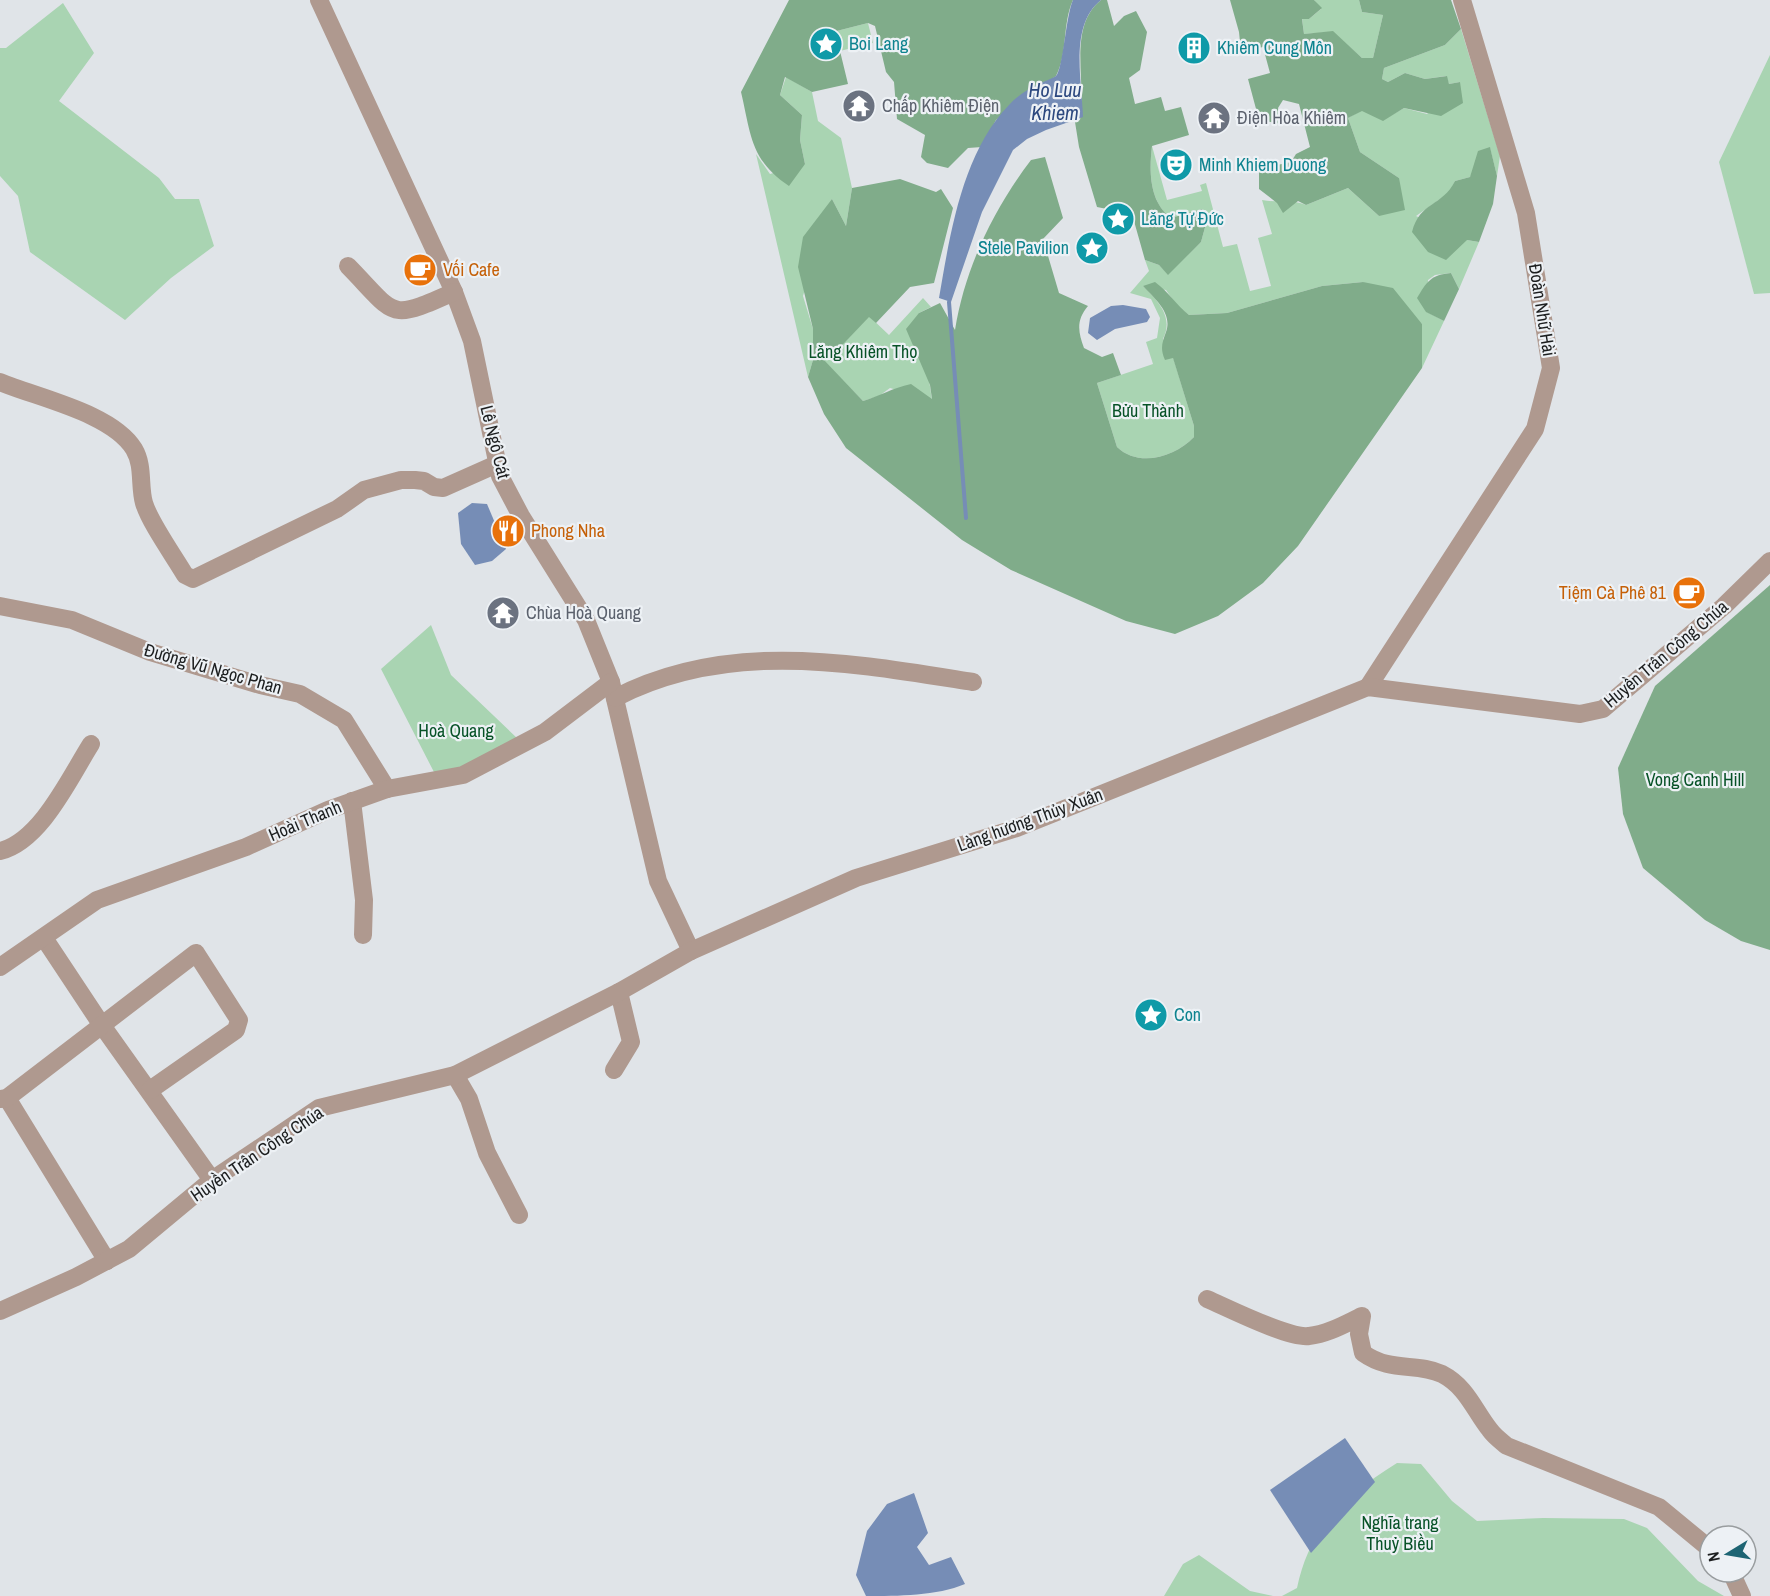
<svg xmlns="http://www.w3.org/2000/svg" width="1770" height="1596" viewBox="0 0 1770 1596" font-family="'Archivo Narrow',sans-serif">
	<style>
		.green { fill: #a9d4b2 }
		.forest { fill: #80ac8a }
		.water { fill: #768db6 }
		.lines { fill: none; stroke-linecap: round; stroke-linejoin: round }
		.stream { stroke: #768db6; stroke-width: 4 }
		.minor { stroke: #af998f; stroke-width: 18 }
		.labels { text-anchor: middle; stroke-width: 4.5; stroke-linejoin: round; paint-order: stroke }
		.culture-label { font-size: 18px; fill: #0d838f; stroke: #edf1f5; text-anchor: start }
		.worship-label { font-size: 18px; fill: #5b616d; stroke: #edf1f5; text-anchor: start }
		.food-label { font-size: 18px; fill: #c56008; stroke: #edf1f5; text-anchor: start }
		.street-label { font-size: 18px; fill: #1c1e1f; stroke: #edf1f5 }
		.park-label { font-size: 18px; fill: #075227; stroke: #edf1f5 }
		.water-label { font-size: 20px; font-style: italic; fill: #2b477e; stroke: #edf1f5 }
	</style>
	<rect width="100%" height="100%" fill="#e0e4e8"/>
	<g class="green">
		<polygon points="1314,0 1359,0 1362,12 1383,15 1373,58 1362,58 1333,32 1304,34 1302,18 1309,19 1321,9"/>
		<polygon points="63,3 94,53 59,101 159,178 175,199 199,199 214,246 171,278 125,320 30,252 18,196 0,176 0,48 6,48"/>
		<polygon points="868,23 873,43 819,56 813,53 810,41 813,37"/>
		<path d="M1461 29 1500 156 1497 176 1490 148 1470 177 1455 181 1450 192 1416 216 1467 240 1479 242 1459 289 1451 273 1435 275 1428 280 1427 312 1444 321 1422 368V324L1363 282 1322 286 1227 313 1189 315 1177 306 1166 290 1143 286C1158 301 1174 317 1163 339L1173 357 1194 426V437C1175 457 1139 468 1117 447L1097 383 1153 364 1146 342 1157 338 1160 318 1151 299 1130 293 1149 271 1145 260 1159 265 1168 274 1201 242 1207 220 1202 209 1171 218C1149 202 1149 170 1152 146L1167 200 1202 191 1200 185 1206 183 1223 247 1237 244 1250 291 1271 286 1258 238 1272 234 1262 200C1277 203 1293 199 1306 205L1348 188 1379 216 1399 178 1360 152 1348 118 1362 110 1383 120 1404 108 1427 114 1460 82 1449 84 1446 76 1425 79 1405 73 1388 82 1382 79 1384 68 1445 45Z"/>
		<polygon points="1770,55 1770,293 1754,294 1719,162"/>
		<polygon points="786,77 812,92 818,121 841,138 852,188 846,226 832,199 803,296 813,329 813,360 808,377 756,154 770,174 805,164 800,140 802,115 780,95"/>
		<polygon points="923,298 931,307 919,313 932,400 890,388 879,396 863,401 823,360 830,358 869,316 889,335"/>
		<polygon points="431,625 451,675 518,739 471,767 435,774 381,669"/>
		<path d="M1397 1463 1421 1464 1452 1501 1477 1521 1543 1518 1624 1519 1647 1528 1698 1581 1724 1596H1282L1297 1588C1310 1526 1345 1496 1397 1463Z"/>
		<polygon points="1199,1555 1250,1591 1273,1596 1164,1596 1183,1564"/>
	</g>
	<g class="forest">
		<path d="M789 0H1073C1062 24 1068 53 1056 76L996 120 982 147 968 148 948 168 927 163 921 157 925 135 897 119 894 82 886 72 875 26 868 23 813 37 810 41 813 53 819 56 840 51 848 84 812 92 785 77 780 95 802 115 800 140 805 164 789 186C750 160 751 134 741 92Z"/>
		<path d="M1101 0H1107L1114 26 1124 16 1136 11 1147 32 1140 70 1129 78 1135 104 1161 97 1165 111 1181 107 1189 135 1152 146C1149 171 1149 202 1171 218L1202 209 1207 220 1201 242 1168 275 1159 265 1145 260 1132 214 1097 207 1079 147 1075 122 1080 120C1087 83 1067 27 1101 0Z"/>
		<polygon points="1230,0 1314,0 1322,8 1309,19 1302,19 1304,34 1333,31 1362,58 1373,58 1383,15 1362,12 1359,0 1451,0 1461,29 1445,45 1384,68 1382,79 1388,82 1405,73 1425,79 1447,76 1449,84 1460,82 1463,103 1441,116 1404,108 1383,121 1362,111 1348,118 1360,152 1399,178 1405,210 1379,216 1348,188 1306,205 1298,201 1283,213 1277,203 1259,189 1259,169 1291,162 1296,154 1310,147 1299,104 1283,100 1278,108 1281,124 1259,120 1248,79 1270,73 1263,47 1241,52 1239,32"/>
		<path d="M1490 147 1497 176 1493 204 1479 242 1467 240 1446 260 1428 252 1412 232C1420 201 1442 207 1455 181L1470 177 1478 151Z"/>
		<path d="M1045 157 1063 218 1043 239 1059 293 1088 306C1076 320 1078 332 1084 348L1102 357 1113 353 1121 375 1097 383 1117 447C1139 468 1175 457 1194 437V426L1173 358 1165 360C1160 349 1162 343 1166 332 1173 313 1154 298 1143 286L1155 282C1169 292 1176 305 1189 315L1227 313 1322 286 1363 282 1393 288 1422 324V368L1298 546 1263 583 1218 616 1175 634 1126 621 1011 570 962 540 846 448 824 414 808 377 813 360V329L798 267 803 237 832 199 846 226 852 188 900 179 936 192 941 189 953 208 934 283 910 287 876 323 869 317 830 358 824 360 863 401C880 396 892 388 911 384L932 399 930 385 906 329 919 313 940 303 955 330C965 268 993 210 1031 160Z"/>
		<path d="M1451 273 1459 289 1444 321 1426 312 1417 298C1427 281 1431 275 1451 273Z"/>
		<polygon points="1770,585 1770,950 1741,941 1705,920 1643,868 1623,814 1618,768 1655,686"/>
	</g>
	<g class="water">
		<path d="M1073 0H1101C1069 25 1082 81 1083 117L1046 130 1027 139 1013 150 982 212 951 302 939 298C950 235 962 153 1009 105 1017 96 1028 89 1039 84 1044 81 1052 79 1056 76 1063 69 1066 15 1073 0Z"/>
		<polygon points="1123,305 1146,309 1150,317 1147,322 1115,329 1097,340 1088,333 1090,318 1111,306"/>
		<polygon points="472,503 487,504 506,549 492,561 475,565 461,544 458,513"/>
		<polygon points="1345,1438 1375,1482 1311,1553 1270,1490"/>
		<path d="M914 1493 928 1533 917 1547 929 1565 951 1557 965 1584C937 1596 898 1596 866 1596L856 1575 867 1531 887 1504Z"/>
	</g>
	<g class="lines">
		<polyline class="stream" points="949,302 966,518"/>
		<g class="minor">
			<polyline points="319,0 454,292 472,341 500,476 521,516 586,620 611,682 658,881 691,951"/>
			<path d="M348 266C397 316 387 322 454 292"/>
			<path d="M0 382C38 398 112 413 134 449 144 466 139 485 144 503 150 523 174 556 185 575L193 579 337 509 364 490 401 480H415L424 481 434 487 443 488 497 464"/>
			<polyline points="0,606 72,620 150,652 260,685 300,694 344,720 387,789"/>
			<polyline points="1368,687 1535,429 1551,368 1526,213 1462,0"/>
			<path d="M615 698C728 639 853 663 973 682"/>
			<polyline points="352,801 364,900 363,935"/>
			<path d="M0 851C41 841 70 777 91 744"/>
			<polyline points="44,938 101,1024 212,1180"/>
			<polyline points="0,967 97,900 246,847 328,810 387,789 463,775 545,732 611,682"/>
			<polyline points="614,1070 631,1042 619,992"/>
			<polyline points="455,1075 469,1099 487,1153 519,1215"/>
			<polyline points="7,1098 107,1261"/>
			<polyline points="0,1099 7,1098 196,953 239,1020 236,1030 150,1090"/>
			<path d="M1207 1299C1228 1308 1289 1339 1309 1336 1328 1334 1345 1324 1362 1316L1359 1334 1363 1353C1391 1373 1416 1362 1442 1374 1467 1387 1474 1410 1490 1430 1494 1436 1501 1441 1507 1446L1659 1507 1710 1549"/>
			<polyline points="0,1311 76,1277 129,1249 212,1180 319,1108 455,1075 619,992 691,951 856,878 1017,828 1368,687 1580,714 1603,709 1724,606 1770,561"/>
			<polyline points="1731,1572 1742,1596"/>
		</g>
	</g>
	<defs>
		<g id="sight-disc" transform="scale(1.725)"><circle r="9.5" fill="#0f9aa8" stroke="#edf1f5"/><path d="M0-6L1.8-2.2L6-1.7L2.9 1.2L3.7 5.4L0 3.3L-3.7 5.4L-2.9 1.2L-6-1.7L-1.8-2.2Z" fill="#fff"/></g>
		<g id="building-disc" transform="scale(1.725)"><circle r="9.5" fill="#0f9aa8" stroke="#edf1f5"/><path d="M-4-6H4V6H1V3H-1V6H-4ZM-2.5-4.3h1.7v1.8h-1.7ZM.8-4.3h1.7v1.8H.8ZM-2.5-1h1.7V.8h-1.7ZM.8-1h1.7V.8H.8Z" fill="#fff"/></g>
		<g id="temple-disc" transform="scale(1.725)"><circle r="9.5" fill="#6b7280" stroke="#edf1f5"/><path d="M0-6L5-2H3V0L6.5 2.5H4V6H1.5V3h-3V6H-4V2.5H-6.5L-3 0V-2H-5Z" fill="#fff"/></g>
		<g id="theatre-disc" transform="scale(1.725)"><circle r="9.5" fill="#0f9aa8" stroke="#edf1f5"/><path d="M-5-5.5Q0-4 5-5.5V0Q5 5 0 6Q-5 5-5 0ZM-3.3-2.5H-1v1.5H-3.3ZM1-2.5H3.3v1.5H1ZM-2.8 1Q0 5.5 2.8 1Z" fill="#fff"/></g>
		<g id="cafe-disc" transform="scale(1.725)"><circle r="9.5" fill="#e8710a" stroke="#edf1f5"/><path d="M-5.5-4.5H6V0H3Q3 3.5 0 3.5H-2.5Q-5.5 3.5-5.5 0ZM3-3.2v2h1.7v-2ZM-6 4.5H4V6H-6Z" fill="#fff"/></g>
		<g id="restaurant-disc" transform="scale(1.725)"><circle r="9.5" fill="#e8710a" stroke="#edf1f5"/><path d="M-5-6h1v4h1v-4h1v4h1v-4h1v5L-1.5 .5V6h-2V.5L-5-1ZM5-6V6H3V1.5H1.5Q1.5-4 5-6Z" fill="#fff"/></g>
	</defs>
	<g fill-rule="evenodd">
		<use href="#sight-disc" x="826" y="44"/>
		<use href="#building-disc" x="1194" y="48"/>
		<use href="#temple-disc" x="859" y="106"/>
		<use href="#temple-disc" x="1214" y="118"/>
		<use href="#theatre-disc" x="1176" y="165"/>
		<use href="#sight-disc" x="1118" y="219"/>
		<use href="#sight-disc" x="1092" y="248"/>
		<use href="#cafe-disc" x="420" y="270"/>
		<use href="#restaurant-disc" x="508" y="531"/>
		<use href="#cafe-disc" x="1689" y="593"/>
		<use href="#temple-disc" x="503" y="613"/>
		<use href="#sight-disc" x="1151" y="1015"/>
	</g>
	<g class="labels">
		<g class="culture-label">
			<text x="849" y="50">Boi Lang</text>
			<text x="1217" y="54">Khiêm Cung Môn</text>
			<text x="1199" y="171">Minh Khiem Duong</text>
			<text x="1141" y="225">Lăng Tự Đức</text>
			<text x="1069" y="254" text-anchor="end">Stele Pavilion</text>
			<text x="1174" y="1021">Con</text>
		</g>
		<g class="worship-label">
			<text x="882" y="112">Chấp Khiêm Điện</text>
			<text x="1237" y="124">Điện Hòa Khiêm</text>
			<text x="526" y="619">Chùa Hoà Quang</text>
		</g>
		<g class="food-label">
			<text x="443" y="276">Vối Cafe</text>
			<text x="531" y="537">Phong Nha</text>
			<text x="1666" y="599" text-anchor="end">Tiệm Cà Phê 81</text>
		</g>
		<g class="street-label">
			<text transform="translate(1542 310) rotate(81)" y="6">Đoàn Nhữ Hài</text>
			<text transform="translate(495 442) rotate(76)" y="6">Lê Ngô Cát</text>
			<text transform="translate(1666 654) rotate(-40)" y="6">Huyền Trân Công Chúa</text>
			<text transform="translate(213 669) rotate(16)" y="6">Đường Vũ Ngọc Phan</text>
			<text transform="translate(1030 820) rotate(-20)" y="6">Làng hương Thủy Xuân</text>
			<text transform="translate(305 821) rotate(-23)" y="6">Hoài Thanh</text>
			<text transform="translate(257 1154) rotate(-34)" y="6">Huyền Trân Công Chúa</text>
		</g>
		<g class="park-label">
			<text x="863" y="358">Lăng Khiêm Thọ</text>
			<text x="1148" y="417">Bửu Thành</text>
			<text x="456" y="737">Hoà Quang</text>
			<text x="1695" y="786">Vong Canh Hill</text>
			<text x="1400" y="1529">Nghĩa trang<tspan x="1400" dy="21">Thuỷ Biều</tspan></text>
		</g>
		<g class="water-label">
			<text x="1055" y="97">Ho Luu<tspan x="1055" dy="23">Khiem</tspan></text>
		</g>
	</g>
	<g transform="translate(1728 1554) rotate(259)"><circle r="28" fill="#edf1f5" stroke="#999d9f" stroke-width="1.5"/>
	<path d="M0-4.5L10 22L0 15L-10 22Z" fill="#1d6473"/>
	<text y="-9" font-size="16" font-weight="bold" text-anchor="middle" fill="#1c1e1f">N</text>
	</g>
</svg>
